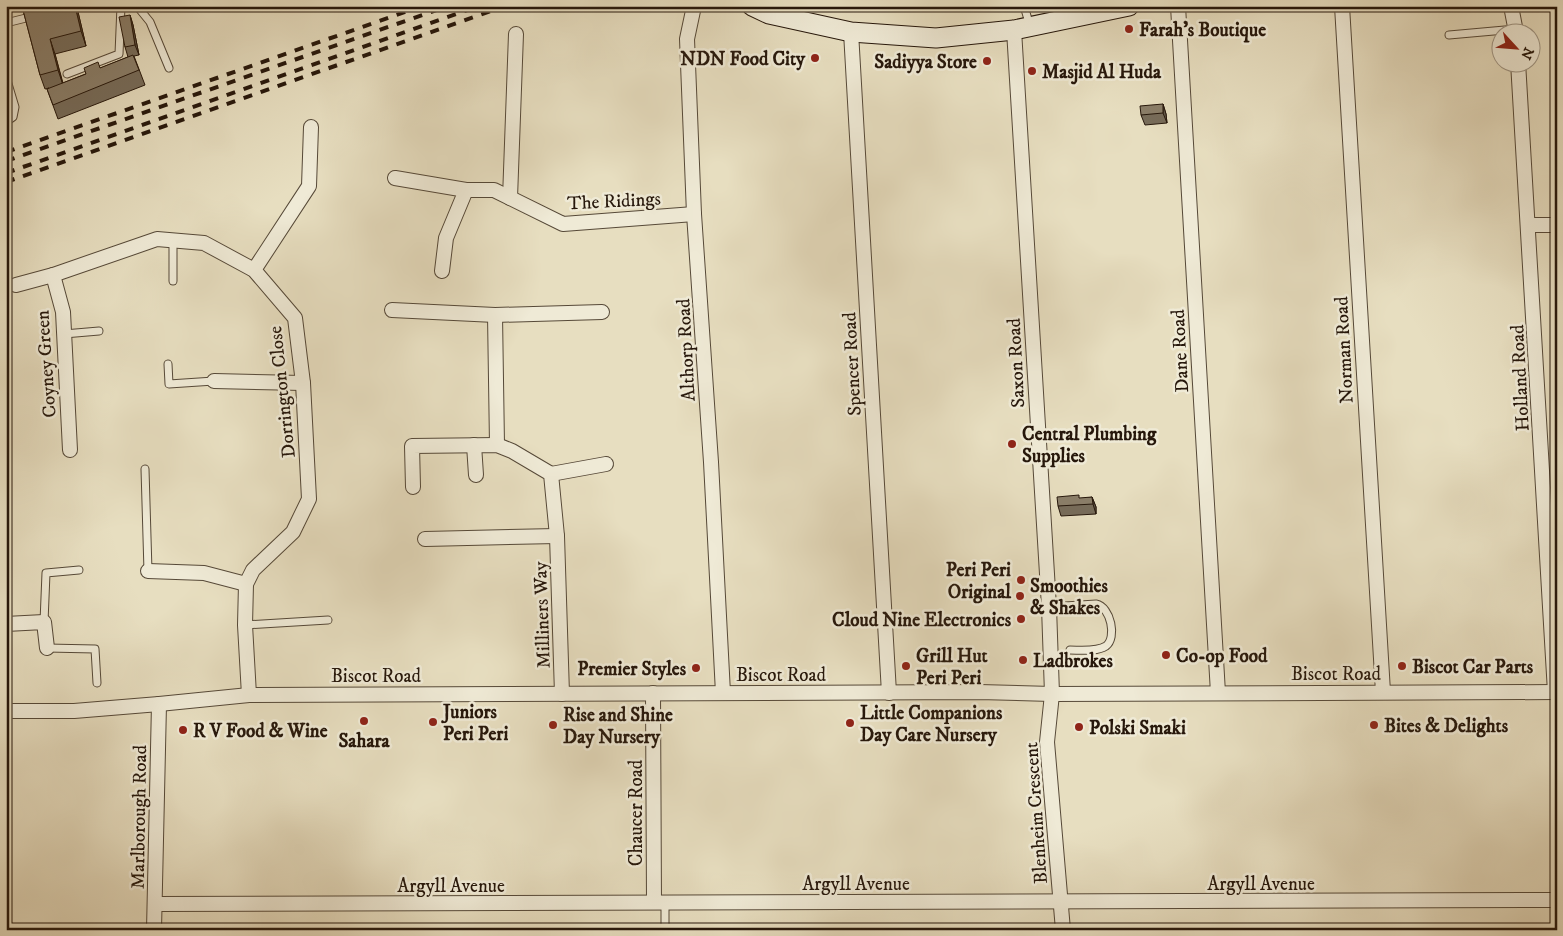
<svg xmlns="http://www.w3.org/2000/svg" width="1563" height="936" viewBox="0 0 1563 936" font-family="'IM FELL DW Pica',serif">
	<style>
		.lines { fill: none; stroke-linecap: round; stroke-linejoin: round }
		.lane-casing { stroke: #564938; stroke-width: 9 }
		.street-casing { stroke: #564938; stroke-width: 16 }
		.secondary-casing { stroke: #26170b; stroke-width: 21 }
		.lane { stroke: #efead6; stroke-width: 7 }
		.street { stroke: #efead6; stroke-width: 14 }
		.secondary { stroke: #efead6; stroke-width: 19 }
		.rail { stroke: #26170b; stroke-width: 4; stroke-dasharray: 9 9; stroke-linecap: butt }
		.wall { fill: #776c5a; stroke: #26170b }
		.shaded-wall { fill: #61584a; stroke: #26170b }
		.building { fill: #8a7e69; stroke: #26170b }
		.poi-dot { fill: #8f2418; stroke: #efead6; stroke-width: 2 }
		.labels { text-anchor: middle; stroke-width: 5; stroke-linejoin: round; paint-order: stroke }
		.poi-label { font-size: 19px; font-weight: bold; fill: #26170b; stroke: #efead6; text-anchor: start }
		.street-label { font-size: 19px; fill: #26170b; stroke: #efead6 }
	</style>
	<rect width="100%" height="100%" fill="#e7dec0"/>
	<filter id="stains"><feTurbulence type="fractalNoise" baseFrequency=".004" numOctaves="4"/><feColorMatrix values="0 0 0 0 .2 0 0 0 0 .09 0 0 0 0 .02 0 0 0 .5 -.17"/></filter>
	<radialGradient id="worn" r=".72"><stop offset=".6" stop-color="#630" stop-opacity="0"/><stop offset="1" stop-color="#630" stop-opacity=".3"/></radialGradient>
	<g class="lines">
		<g class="lane-casing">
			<g id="lane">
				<polyline points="137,6 150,22 169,68"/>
				<polyline points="1024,6 1030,26"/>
				<polyline points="6,23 34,16"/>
				<polyline points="1449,35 1516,29"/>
				<polyline points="67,74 119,54 121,6"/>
				<polyline points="6,77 15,107 13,117 6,122"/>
				<polyline points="173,240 173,281"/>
				<polyline points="64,334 99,331"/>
				<polyline points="168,364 169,384 214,381"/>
				<polyline points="145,469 148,571"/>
				<path d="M1049 607 1096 604C1111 607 1117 638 1106 646 1097 652 1080 650 1070 650"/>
				<polyline points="44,622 46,573 79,570"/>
				<polyline points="245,625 328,620"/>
				<polyline points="47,648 95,649 97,683"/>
				<polyline points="665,902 665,930"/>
			</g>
		</g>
		<g class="street-casing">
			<g id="street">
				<polyline points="694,6 687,39 694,214 711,462 723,693"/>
				<polyline points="1178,6 1218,693"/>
				<polyline points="1342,6 1383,692"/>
				<polyline points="1511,6 1516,32"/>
				<polyline points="1014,30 1049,607 1052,694 1047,742 1063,930"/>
				<polyline points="851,32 889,693"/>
				<polyline points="1518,62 1555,692"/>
				<polyline points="395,178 466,190 494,190 563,224 694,214"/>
				<polyline points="510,198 516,34"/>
				<polyline points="1529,225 1557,225"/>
				<polyline points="254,270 309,186 311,127"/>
				<polyline points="442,271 446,238 466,190"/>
				<polyline points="53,275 63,312 70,450"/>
				<polyline points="16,285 53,275 157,239 204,243 254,270 295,318 303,383 309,499 293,532 253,570 246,584 245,625 249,695"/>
				<polyline points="392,310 495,315 602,312"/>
				<polyline points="495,315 497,445"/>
				<polyline points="214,381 303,383"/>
				<polyline points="474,445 476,475"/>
				<polyline points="551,474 606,464"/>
				<polyline points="413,487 412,446 497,445 512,451 551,474 557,536 562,694"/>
				<polyline points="425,539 557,536"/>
				<polyline points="148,571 204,573 246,584"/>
				<polyline points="6,624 44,622 47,648"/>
				<polyline points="653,693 654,902"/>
				<polyline points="6,711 74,711 159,704 249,695 979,692 1052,694 1557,692"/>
				<polyline points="155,904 1557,900"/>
				<polyline points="154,930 159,704"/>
			</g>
		</g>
		<g class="secondary-casing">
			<polyline id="secondary" points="752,6 769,14 851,32 936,38 1014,30 1129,6"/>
		</g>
		<use href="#lane" class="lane"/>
		<use href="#street" class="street"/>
		<use href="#secondary" class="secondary"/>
		<g class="rail">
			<polyline points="6,152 422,6"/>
			<polyline points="6,161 448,6"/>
			<polyline points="6,173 479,6"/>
			<polyline points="6,182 505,6"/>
		</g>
	</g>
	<g class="wall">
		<polygon points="890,6 898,6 891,9"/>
		<polygon points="23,10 78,12 86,46 55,54 63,83 128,57 125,47 130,15 133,25 139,55 134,56 145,85 58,119 47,89 49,88 45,89 40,75"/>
		<polygon points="1163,104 1166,114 1167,123 1145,125 1141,115"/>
		<polygon points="1092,497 1096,507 1096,514 1061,516 1058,506"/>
	</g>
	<g class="shaded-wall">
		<polygon points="75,6 76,6 78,12 86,46 81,31"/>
		<polygon points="130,15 133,25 139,55 135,45"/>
		<polygon points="50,39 55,54 63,85 58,70"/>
		<polygon points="1163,104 1166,114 1167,123 1163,113"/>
		<polygon points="1092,497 1096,507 1096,514 1093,504"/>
	</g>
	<g class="building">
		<polygon points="39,6 75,6 81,31 50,39 58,70 40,75 23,10"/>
		<polygon points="130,15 135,45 125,47 119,17"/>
		<polygon points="133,55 139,70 53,105 47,89 86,74 84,68 98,62 100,68"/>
		<polygon points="1163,104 1163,113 1141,115 1140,106"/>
		<polygon points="1079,495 1079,498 1092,497 1093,504 1058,506 1057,497"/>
	</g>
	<g class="poi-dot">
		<circle cx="1129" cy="29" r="5"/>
		<circle cx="815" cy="58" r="5"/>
		<circle cx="987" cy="61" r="5"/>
		<circle cx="1032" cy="71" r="5"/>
		<circle cx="1012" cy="444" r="5"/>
		<circle cx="1021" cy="580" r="5"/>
		<circle cx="1020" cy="596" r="5"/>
		<circle cx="1021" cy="619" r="5"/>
		<circle cx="1166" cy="655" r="5"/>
		<circle cx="1023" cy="660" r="5"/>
		<circle cx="906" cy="666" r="5"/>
		<circle cx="1402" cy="666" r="5"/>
		<circle cx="696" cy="668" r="5"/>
		<circle cx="364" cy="721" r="5"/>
		<circle cx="433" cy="722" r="5"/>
		<circle cx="850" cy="723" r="5"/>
		<circle cx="553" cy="725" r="5"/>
		<circle cx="1374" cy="725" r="5"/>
		<circle cx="1079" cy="727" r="5"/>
		<circle cx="183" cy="730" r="5"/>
	</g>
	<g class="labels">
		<g class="poi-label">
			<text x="1139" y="36">Farah's Boutique</text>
			<text x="805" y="65" text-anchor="end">NDN Food City</text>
			<text x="977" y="68" text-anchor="end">Sadiyya Store</text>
			<text x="1042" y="78">Masjid Al Huda</text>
			<text x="1022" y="440">Central Plumbing<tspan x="1022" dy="22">Supplies</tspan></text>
			<text x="1011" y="576" text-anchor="end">Peri Peri<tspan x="1011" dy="22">Original</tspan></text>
			<text x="1030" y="592">Smoothies<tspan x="1030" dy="22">&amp; Shakes</tspan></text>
			<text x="1011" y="626" text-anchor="end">Cloud Nine Electronics</text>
			<text x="916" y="662">Grill Hut<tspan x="916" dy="22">Peri Peri</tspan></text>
			<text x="1176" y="662">Co-op Food</text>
			<text x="1033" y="667">Ladbrokes</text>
			<text x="1412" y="673">Biscot Car Parts</text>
			<text x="686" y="675" text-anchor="end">Premier Styles</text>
			<text x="443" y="718">Juniors<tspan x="443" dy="22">Peri Peri</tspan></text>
			<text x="860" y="719">Little Companions<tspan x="860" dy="22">Day Care Nursery</tspan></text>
			<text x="563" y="721">Rise and Shine<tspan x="563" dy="22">Day Nursery</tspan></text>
			<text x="1384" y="732">Bites &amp; Delights</text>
			<text x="1089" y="734">Polski Smaki</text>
			<text x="193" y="737">R V Food &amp; Wine</text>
			<text x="364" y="747" text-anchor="middle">Sahara</text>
		</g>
		<g class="street-label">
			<text transform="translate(614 200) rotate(-3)" y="7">The Ridings</text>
			<text transform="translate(685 350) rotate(-93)" y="7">Althorp Road</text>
			<text transform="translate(1343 350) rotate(-93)" y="7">Norman Road</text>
			<text transform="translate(1179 351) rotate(-93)" y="7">Dane Road</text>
			<text transform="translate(1015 363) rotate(-93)" y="7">Saxon Road</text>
			<text transform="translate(45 364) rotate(-94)" y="7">Coyney Green</text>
			<text transform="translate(851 364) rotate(-93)" y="7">Spencer Road</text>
			<text transform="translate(1519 378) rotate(-93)" y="7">Holland Road</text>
			<text transform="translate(281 392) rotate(-96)" y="7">Dorrington Close</text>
			<text transform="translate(541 615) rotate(-92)" y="7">Milliners Way</text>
			<text x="1336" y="680">Biscot Road</text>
			<text x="781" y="681">Biscot Road</text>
			<text x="376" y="682">Biscot Road</text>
			<text transform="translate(635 813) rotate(-90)" y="7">Chaucer Road</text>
			<text transform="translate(1035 813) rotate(-94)" y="7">Blenheim Crescent</text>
			<text transform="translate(138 817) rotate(-89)" y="7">Marlborough Road</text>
			<text x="856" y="890">Argyll Avenue</text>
			<text x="1261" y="890">Argyll Avenue</text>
			<text x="451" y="892">Argyll Avenue</text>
		</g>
	</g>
	<rect width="1563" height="936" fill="none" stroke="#e7dec0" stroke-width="25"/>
	<rect x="8" y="8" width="1548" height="921" fill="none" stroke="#26170b" stroke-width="2.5"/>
	<rect x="12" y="12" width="1538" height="911" fill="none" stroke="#26170b"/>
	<g transform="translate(1516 48) rotate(116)"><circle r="24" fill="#efead6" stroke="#9f9685"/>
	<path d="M0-4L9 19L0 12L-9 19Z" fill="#8f2418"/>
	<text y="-8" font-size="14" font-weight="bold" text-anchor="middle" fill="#26170b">N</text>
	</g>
	<rect width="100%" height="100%" filter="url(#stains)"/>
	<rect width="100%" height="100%" fill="url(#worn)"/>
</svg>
